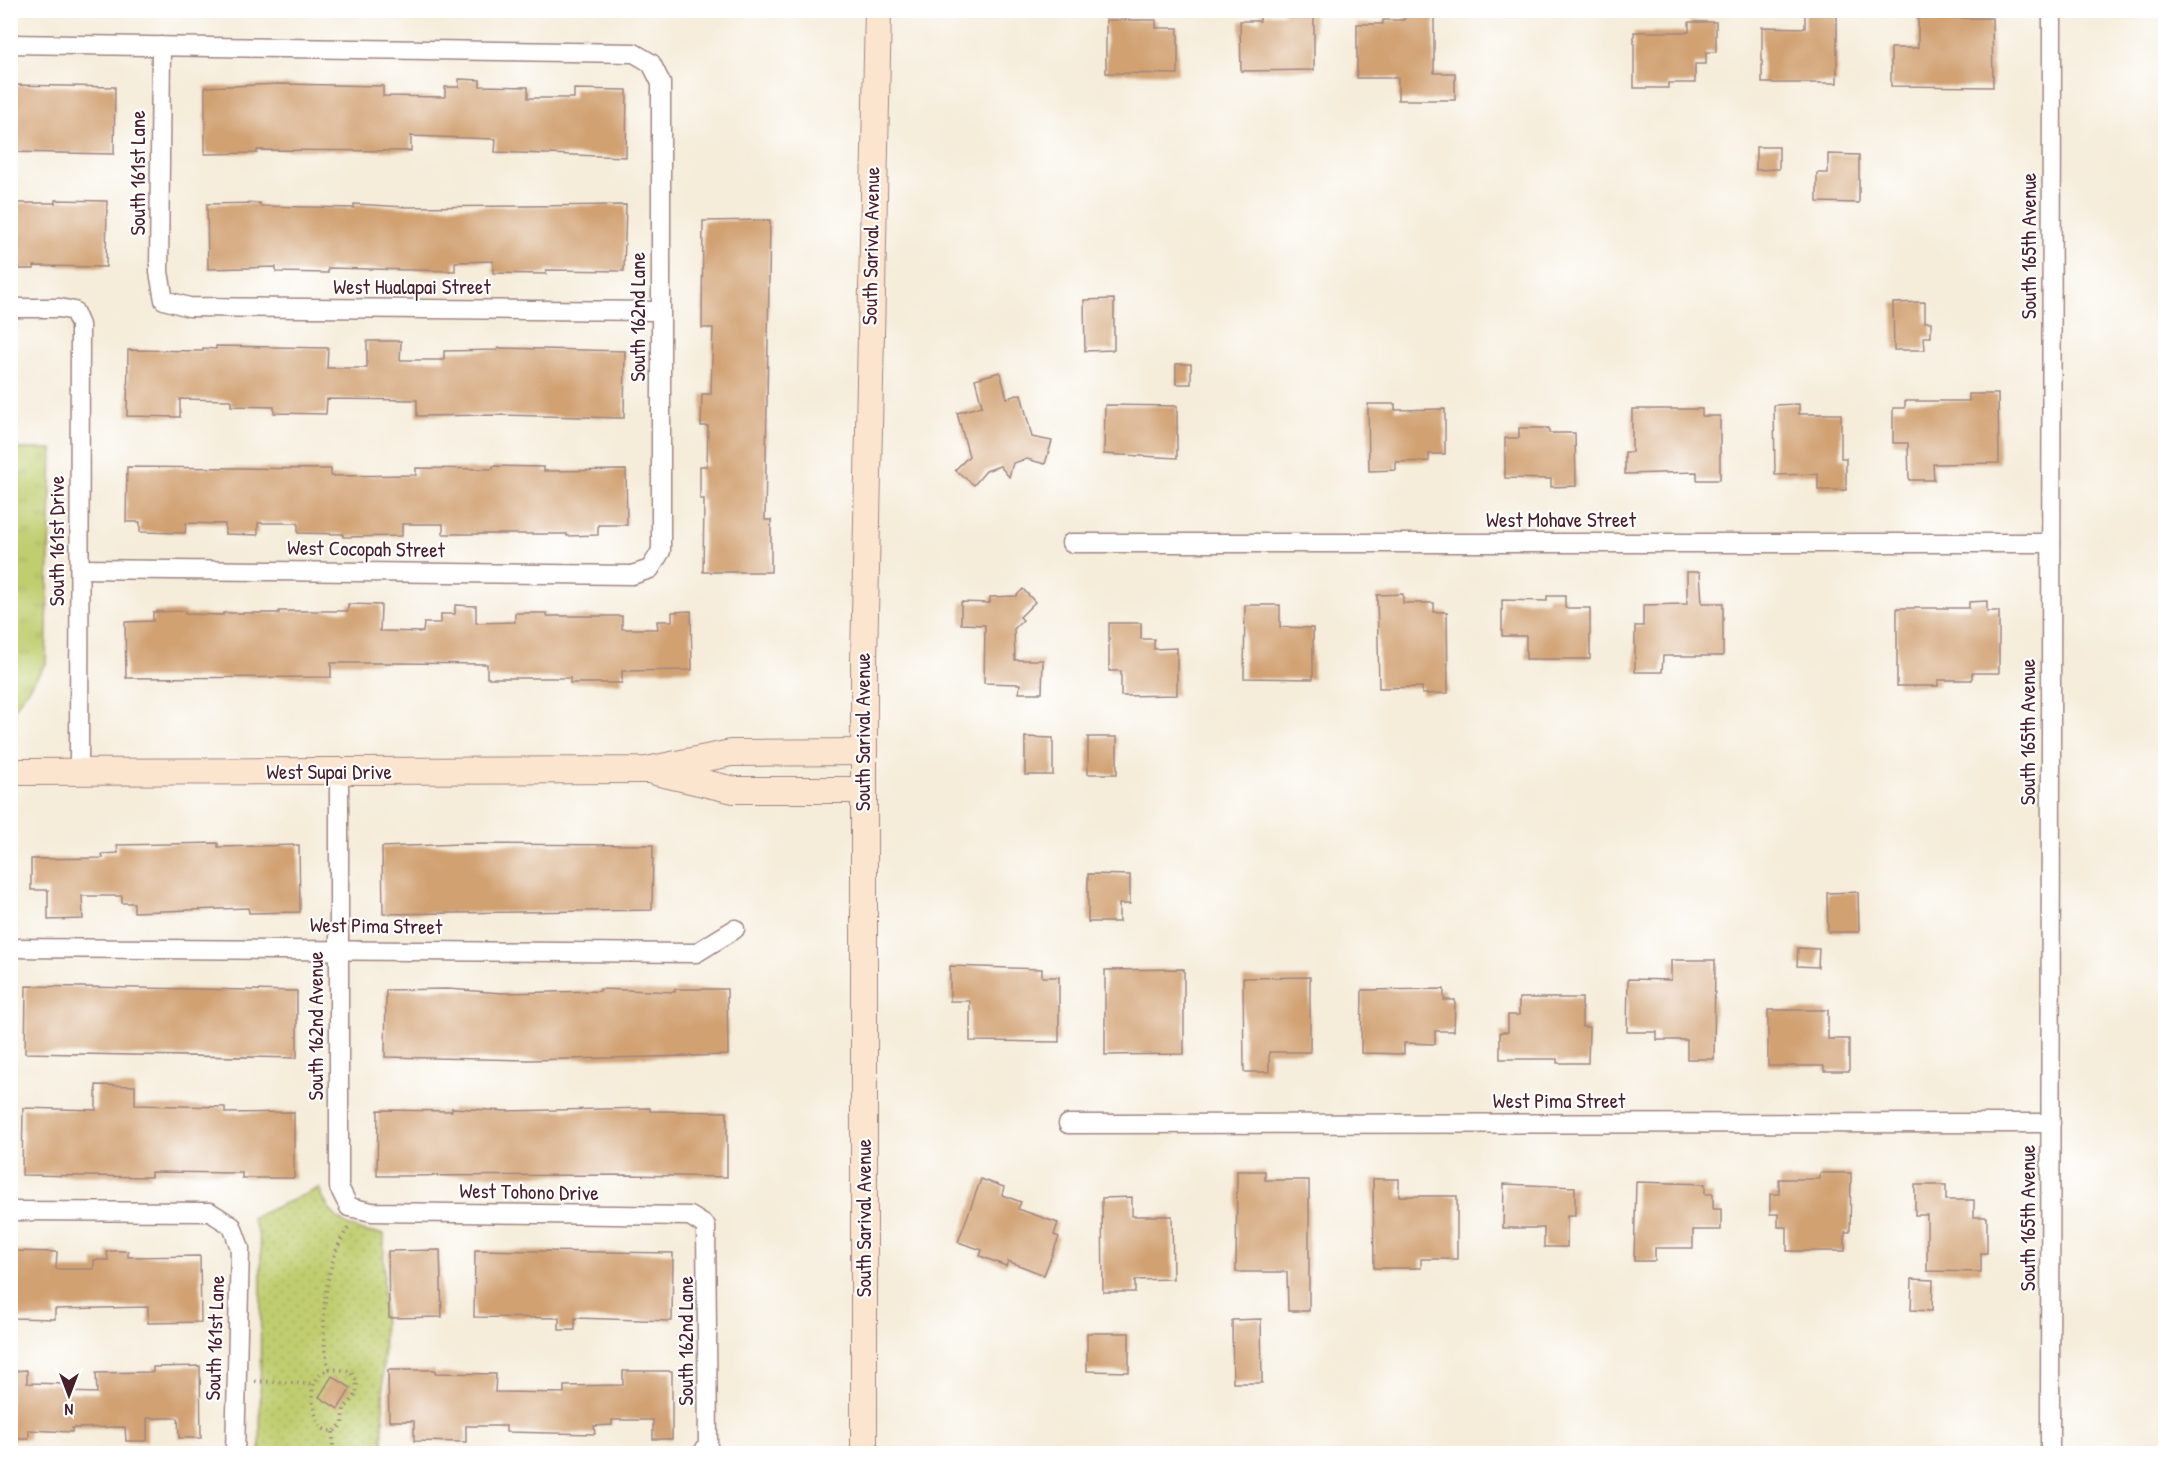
<svg xmlns="http://www.w3.org/2000/svg" width="2176" height="1464" viewBox="0 0 2176 1464" font-family="'Patrick Hand',sans-serif">
	<style>
		.grass { fill: url(#grass-tufts); stroke: #85764e; stroke-width: 1.5 }
		.park { fill: url(#park-dots); stroke: #85764e; stroke-width: 1.5 }
		.building { fill: #d1a172 }
		.lines { fill: none; stroke-linecap: round; stroke-linejoin: round }
		.street-casing { stroke: #a08682; stroke-width: 21 }
		.secondary-casing { stroke: #a08682; stroke-width: 28 }
		.path { stroke: #a08682; stroke-width: 4; stroke-dasharray: 1.5 4.5; stroke-linecap: butt }
		.street { stroke: #fff; stroke-width: 18 }
		.secondary { stroke: #fce5cf; stroke-width: 26 }
		.labels { text-anchor: middle; stroke-width: 4.5; stroke-linejoin: round; paint-order: stroke }
		.street-label { font-size: 21px; fill: #4a1f2b; stroke: #fff }
	</style>
	<defs>
		<pattern id="grass-tufts" width="24" height="20" patternUnits="userSpaceOnUse" patternTransform="scale(1.5)"><rect width="24" height="20" fill="#c0ce70"/><path d="M3 7l-1-3M5 7V3M7 7l1-3M15 17l-1-3M17 17v-4M19 17l1-3" fill="none" stroke="#a6b061"/></pattern>
		<pattern id="park-dots" width="8" height="8" patternUnits="userSpaceOnUse" patternTransform="scale(1.5)"><rect width="8" height="8" fill="#c0ce70"/><path d="M2 2h.1M6 6h.1" fill="none" stroke="#a6b061" stroke-width="1.8" stroke-linecap="round"/></pattern>
	</defs>
	<rect width="100%" height="100%" fill="#fff"/>
	<filter id="ink" filterUnits="userSpaceOnUse"><feTurbulence type="fractalNoise" baseFrequency=".0167" numOctaves="2"/><feDisplacementMap in="SourceGraphic" scale="12" xChannelSelector="R" yChannelSelector="G"/><feConvolveMatrix kernelMatrix="1 2 1 2 8 2 1 2 1" color-interpolation-filters="sRGB"/></filter>
	<filter id="wash" filterUnits="userSpaceOnUse"><feTurbulence type="fractalNoise" baseFrequency=".008" numOctaves="4" result="noise"/><feDisplacementMap in="SourceGraphic" scale="24" xChannelSelector="R" yChannelSelector="G"/><feGaussianBlur stdDeviation="1.35" result="paint"/><feColorMatrix in="noise" values="0 0 0 0 0 0 0 0 0 0 0 0 0 0 0 0 0 1.4 0 .05"/><feComposite in="paint" operator="in"/></filter>
	<g filter="url(#wash)">
		<rect width="100%" height="100%" fill="#f5ecd9"/>
		<polygon class="grass" points="11,449 52,449 46,664 11,713"/>
		<path class="park" d="M319 1188C329 1220 352 1233 384 1234L383 1453H260L261 1249 258 1233 252 1218Z"/>
		<g id="blocks">
			<g class="building">
				<polygon points="1283,10 1314,10 1314,70 1241,71 1240,21 1260,21 1260,14 1283,14"/>
				<polygon points="1805,10 1837,10 1837,83 1762,83 1762,27 1805,28"/>
				<polygon points="1404,13 1434,13 1434,73 1455,73 1455,100 1398,100 1398,78 1357,78 1357,24 1383,24 1383,20 1404,20"/>
				<polygon points="1918,18 1992,18 1993,87 1891,86 1891,48 1918,48"/>
				<polygon points="1106,20 1156,20 1156,28 1178,28 1178,74 1106,73"/>
				<polygon points="1689,22 1716,22 1716,52 1706,52 1706,64 1695,64 1695,83 1668,83 1668,88 1634,88 1634,32 1689,32"/>
				<polygon points="459,79 480,80 480,86 528,87 528,98 574,98 574,89 627,90 626,157 495,152 496,139 411,136 411,151 257,150 257,153 205,154 205,87 282,84 383,86 383,96 445,97 445,87 459,87"/>
				<polygon points="13,85 115,87 114,154 10,152 10,99 13,99"/>
				<polygon points="1756,147 1779,147 1779,169 1756,170"/>
				<polygon points="1828,154 1859,155 1859,203 1817,202 1817,173 1828,173"/>
				<polygon points="55,200 107,201 106,267 34,266 34,269 10,269 10,203 55,203"/>
				<polygon points="260,203 260,206 354,208 354,204 406,207 626,205 624,271 546,270 546,274 493,273 493,261 455,262 455,271 328,268 328,273 276,272 276,267 208,269 207,204"/>
				<polygon points="770,220 765,520 771,520 771,572 703,572 704,499 700,499 700,466 707,466 708,426 701,426 702,394 711,394 713,328 702,328 703,221"/>
				<polygon points="1114,299 1114,350 1085,351 1084,300"/>
				<polygon points="1925,302 1925,322 1931,322 1931,337 1924,337 1925,350 1894,350 1893,303"/>
				<polygon points="367,341 401,341 400,360 444,360 444,351 498,350 498,348 625,351 624,418 497,415 417,416 417,400 327,399 326,414 274,413 274,407 231,406 231,400 180,399 180,417 127,416 128,350 203,351 203,348 216,349 216,346 328,348 327,368 367,368"/>
				<rect x="1176" y="364" width="15" height="20"/>
				<polygon points="1000,372 1007,398 1021,394 1032,437 1052,441 1045,464 1027,459 1013,463 1009,477 1000,466 986,471 974,485 955,470 969,456 957,413 982,406 975,379"/>
				<polygon points="1969,394 1998,394 1999,463 1933,464 1934,480 1909,480 1908,443 1893,443 1893,408 1905,408 1905,401 1969,401"/>
				<polygon points="1368,404 1395,404 1395,410 1445,409 1445,454 1429,454 1429,461 1396,462 1396,470 1369,471"/>
				<polygon points="1799,404 1799,414 1841,414 1841,458 1846,458 1846,490 1818,490 1818,474 1775,475 1774,405"/>
				<polygon points="1105,405 1177,406 1177,458 1104,454"/>
				<polygon points="1632,409 1702,409 1702,416 1720,416 1720,480 1697,480 1697,472 1625,474 1625,452 1632,452"/>
				<polygon points="1519,428 1549,428 1549,433 1575,433 1576,486 1551,487 1551,479 1505,478 1505,438 1519,438"/>
				<polygon points="493,466 544,467 544,471 626,470 627,525 598,525 598,535 567,536 567,534 443,534 443,524 402,524 402,536 343,537 343,534 298,533 298,523 258,523 258,535 225,534 225,524 186,523 185,533 140,532 140,522 126,522 127,467 331,469 331,476 416,475 416,468 493,469"/>
				<polygon points="1687,572 1700,572 1702,603 1723,603 1723,656 1663,656 1662,672 1635,672 1635,626 1643,626 1643,605 1687,604"/>
				<polygon points="1023,589 1035,602 1020,617 1023,620 1014,629 1015,660 1043,660 1042,693 1019,693 1020,684 984,683 985,625 961,624 961,602 990,603 990,597 1016,596"/>
				<polygon points="1403,594 1403,603 1434,603 1434,612 1447,612 1448,693 1422,694 1422,687 1379,688 1377,595"/>
				<polygon points="1547,596 1565,596 1565,608 1590,608 1590,659 1526,659 1526,636 1502,636 1502,600 1547,601"/>
				<polygon points="1987,601 1987,611 1999,611 1999,673 1972,673 1972,680 1938,680 1938,686 1897,686 1897,608 1969,608 1969,602"/>
				<polygon points="348,604 381,605 380,631 423,632 424,623 441,623 441,614 455,614 455,605 476,606 476,623 515,622 515,613 547,613 547,616 622,616 622,629 658,629 657,621 672,621 672,612 691,611 692,670 622,671 622,683 570,683 570,678 487,678 487,664 398,663 331,663 331,677 126,678 125,622 153,621 153,612 185,611 185,614 223,615 223,613 279,613 279,611 348,611"/>
				<polygon points="1245,605 1280,605 1280,627 1313,628 1313,679 1244,678"/>
				<polygon points="1109,623 1141,623 1141,639 1154,639 1154,649 1177,648 1177,695 1121,696 1121,671 1109,671"/>
				<polygon points="1025,737 1053,738 1053,775 1025,775"/>
				<rect x="1088" y="737" width="29" height="37"/>
				<polygon points="218,843 218,847 299,845 300,912 249,913 248,908 134,912 134,903 122,903 122,896 82,896 83,919 48,920 48,890 31,890 31,859 103,858 102,854 118,853 117,845"/>
				<polygon points="460,844 653,845 652,910 383,914 382,847"/>
				<polygon points="1088,874 1130,875 1130,904 1119,904 1119,922 1088,922"/>
				<polygon points="1858,892 1859,932 1828,932 1827,893"/>
				<polygon points="1798,948 1819,949 1818,967 1797,966"/>
				<polygon points="1671,960 1715,960 1714,1059 1687,1059 1687,1040 1657,1040 1657,1032 1627,1032 1628,979 1671,980"/>
				<polygon points="950,966 1042,969 1042,977 1059,977 1059,1042 970,1041 970,1001 950,1001"/>
				<polygon points="1184,969 1184,1054 1105,1055 1105,970"/>
				<polygon points="1310,977 1310,1052 1269,1052 1269,1072 1244,1072 1243,978"/>
				<polygon points="26,986 297,991 297,1058 25,1053"/>
				<polygon points="448,989 502,993 600,991 600,989 675,992 675,989 727,989 728,1055 528,1060 385,1057 386,990"/>
				<polygon points="1444,989 1444,1000 1455,1000 1454,1031 1435,1031 1435,1044 1404,1043 1404,1054 1361,1053 1362,990"/>
				<polygon points="1519,998 1582,998 1582,1027 1589,1027 1588,1063 1557,1063 1557,1059 1500,1059 1500,1032 1508,1032 1508,1015 1519,1015"/>
				<polygon points="1768,1010 1828,1010 1828,1039 1849,1039 1849,1071 1824,1071 1824,1066 1768,1066"/>
				<polygon points="96,1085 135,1086 135,1105 225,1107 225,1113 294,1112 294,1178 242,1178 242,1173 151,1172 151,1177 22,1175 23,1108 96,1110"/>
				<polygon points="452,1108 506,1111 650,1108 650,1111 727,1112 727,1177 628,1175 377,1176 378,1110 452,1111"/>
				<polygon points="1237,1171 1265,1171 1265,1180 1309,1180 1309,1311 1288,1311 1287,1272 1236,1272"/>
				<polygon points="1820,1173 1851,1173 1850,1232 1845,1232 1845,1251 1787,1251 1787,1227 1778,1227 1778,1214 1770,1214 1770,1194 1779,1194 1779,1179 1820,1179"/>
				<polygon points="981,1179 1004,1187 1002,1195 1021,1202 1018,1209 1058,1223 1054,1235 1059,1237 1044,1275 1008,1261 1006,1266 980,1256 982,1250 958,1242"/>
				<polygon points="1373,1179 1399,1179 1399,1196 1457,1196 1457,1259 1421,1259 1421,1268 1374,1268"/>
				<polygon points="1636,1182 1705,1184 1705,1194 1713,1194 1713,1209 1721,1209 1721,1230 1693,1230 1693,1248 1655,1248 1655,1261 1634,1261"/>
				<polygon points="1504,1184 1575,1187 1575,1216 1567,1216 1567,1247 1544,1247 1544,1228 1503,1228"/>
				<polygon points="1915,1185 1946,1185 1946,1200 1974,1200 1974,1217 1987,1217 1987,1253 1981,1253 1981,1272 1927,1271 1927,1215 1915,1215"/>
				<polygon points="1132,1197 1132,1216 1172,1216 1173,1279 1135,1280 1135,1292 1103,1292 1102,1198"/>
				<polygon points="440,1250 442,1317 389,1318 388,1251"/>
				<polygon points="475,1250 673,1253 672,1321 575,1318 575,1330 559,1330 559,1318 474,1317"/>
				<polygon points="10,1251 57,1252 56,1269 94,1269 94,1260 108,1260 107,1251 128,1251 128,1257 200,1256 201,1322 148,1323 148,1307 55,1309 55,1319 10,1318"/>
				<polygon points="1912,1279 1933,1280 1932,1311 1911,1310"/>
				<polygon points="1261,1319 1262,1383 1233,1383 1232,1320"/>
				<polygon points="1087,1333 1129,1333 1129,1372 1087,1371"/>
				<polygon points="200,1366 201,1438 179,1438 178,1418 147,1418 147,1441 126,1441 125,1427 72,1428 72,1432 29,1430 29,1439 10,1439 10,1371 27,1370 27,1383 66,1384 65,1392 97,1393 96,1373 153,1372 153,1367"/>
				<polygon points="388,1370 435,1370 435,1373 496,1374 495,1392 564,1393 564,1386 623,1385 623,1371 672,1371 672,1439 653,1439 653,1420 612,1420 612,1425 594,1426 595,1434 506,1432 506,1426 466,1426 466,1442 414,1441 414,1421 389,1421"/>
				<polygon points="332,1376 351,1388 338,1409 319,1397"/>
			</g>
		</g>
	</g>
	<g filter="url(#ink)">
		<use href="#blocks" fill-opacity="0" stroke="#a08682" stroke-width="1.5"/>
		<g class="lines">
			<g class="street-casing">
				<g id="street">
					<polyline points="10,44 634,53 651,63 661,83 661,551 650,569 632,575 80,569"/>
					<polyline points="161,46 159,272 164,300 189,307 659,311"/>
					<polyline points="10,308 60,308 74,311 80,325 79,772"/>
					<polyline points="1071,543 2051,543"/>
					<polyline points="339,772 339,1187 349,1207 372,1212 690,1216 706,1226 708,1444 702,1454"/>
					<polyline points="10,948 696,953 735,929"/>
					<polyline points="1068,1124 2051,1123"/>
					<polyline points="10,1211 210,1212 232,1226 240,1248 235,1454"/>
					<polyline points="2050,1454 2052,10"/>
				</g>
			</g>
			<g class="secondary-casing">
				<g id="secondary">
					<polyline points="10,772 647,770 731,753 863,752"/>
					<polyline points="656,772 734,790 863,790"/>
					<polyline points="864,1454 864,660 878,10"/>
				</g>
			</g>
			<g class="path">
				<path d="M329 1369 350 1371 357 1382 356 1395 344 1409 343 1424 333 1432 321 1428C312 1409 304 1379 329 1369Z"/>
				<path d="M329 1369C318 1331 324 1257 350 1226"/>
				<polyline points="255,1381 313,1384"/>
				<polyline points="333,1432 333,1454"/>
			</g>
			<use href="#street" class="street"/>
			<use href="#secondary" class="secondary"/>
		</g>
	</g>
	<g class="labels">
		<g class="street-label">
			<text transform="translate(138 173) rotate(-90)" y="7">South 161st Lane</text>
			<text transform="translate(871 246) rotate(-89)" y="7">South Sarival Avenue</text>
			<text transform="translate(2029 246) rotate(-90)" y="7">South 165th Avenue</text>
			<text x="412" y="294">West Hualapai Street</text>
			<text transform="translate(638 317) rotate(-90)" y="7">South 162nd Lane</text>
			<text x="1561" y="527">West Mohave Street</text>
			<text transform="translate(57 541) rotate(-90)" y="7">South 161st Drive</text>
			<text transform="translate(366 549) rotate(1)" y="7">West Cocopah Street</text>
			<text transform="translate(863 732) rotate(-90)" y="7">South Sarival Avenue</text>
			<text transform="translate(2028 732) rotate(-90)" y="7">South 165th Avenue</text>
			<text x="329" y="779">West Supai Drive</text>
			<text transform="translate(376 926) rotate(1)" y="7">West Pima Street</text>
			<text transform="translate(316 1026) rotate(-90)" y="7">South 162nd Avenue</text>
			<text x="1559" y="1108">West Pima Street</text>
			<text transform="translate(529 1192) rotate(1)" y="7">West Tohono Drive</text>
			<text transform="translate(864 1218) rotate(-90)" y="7">South Sarival Avenue</text>
			<text transform="translate(2028 1218) rotate(-90)" y="7">South 165th Avenue</text>
			<text transform="translate(215 1338) rotate(-88)" y="7">South 161st Lane</text>
			<text transform="translate(686 1341) rotate(-90)" y="7">South 162nd Lane</text>
		</g>
	</g>
	<rect width="2176" height="1464" fill="none" stroke="#fff" stroke-width="36"/>
	<g transform="translate(69 1395) rotate(180)" stroke="#ffffff" stroke-width="4.5" paint-order="stroke">
	<path d="M0-4.5L10 22L0 15L-10 22Z" fill="#4a1f2b"/>
	<text y="-9" font-size="16" font-weight="bold" text-anchor="middle" fill="#4a1f2b">N</text>
	</g>
</svg>
